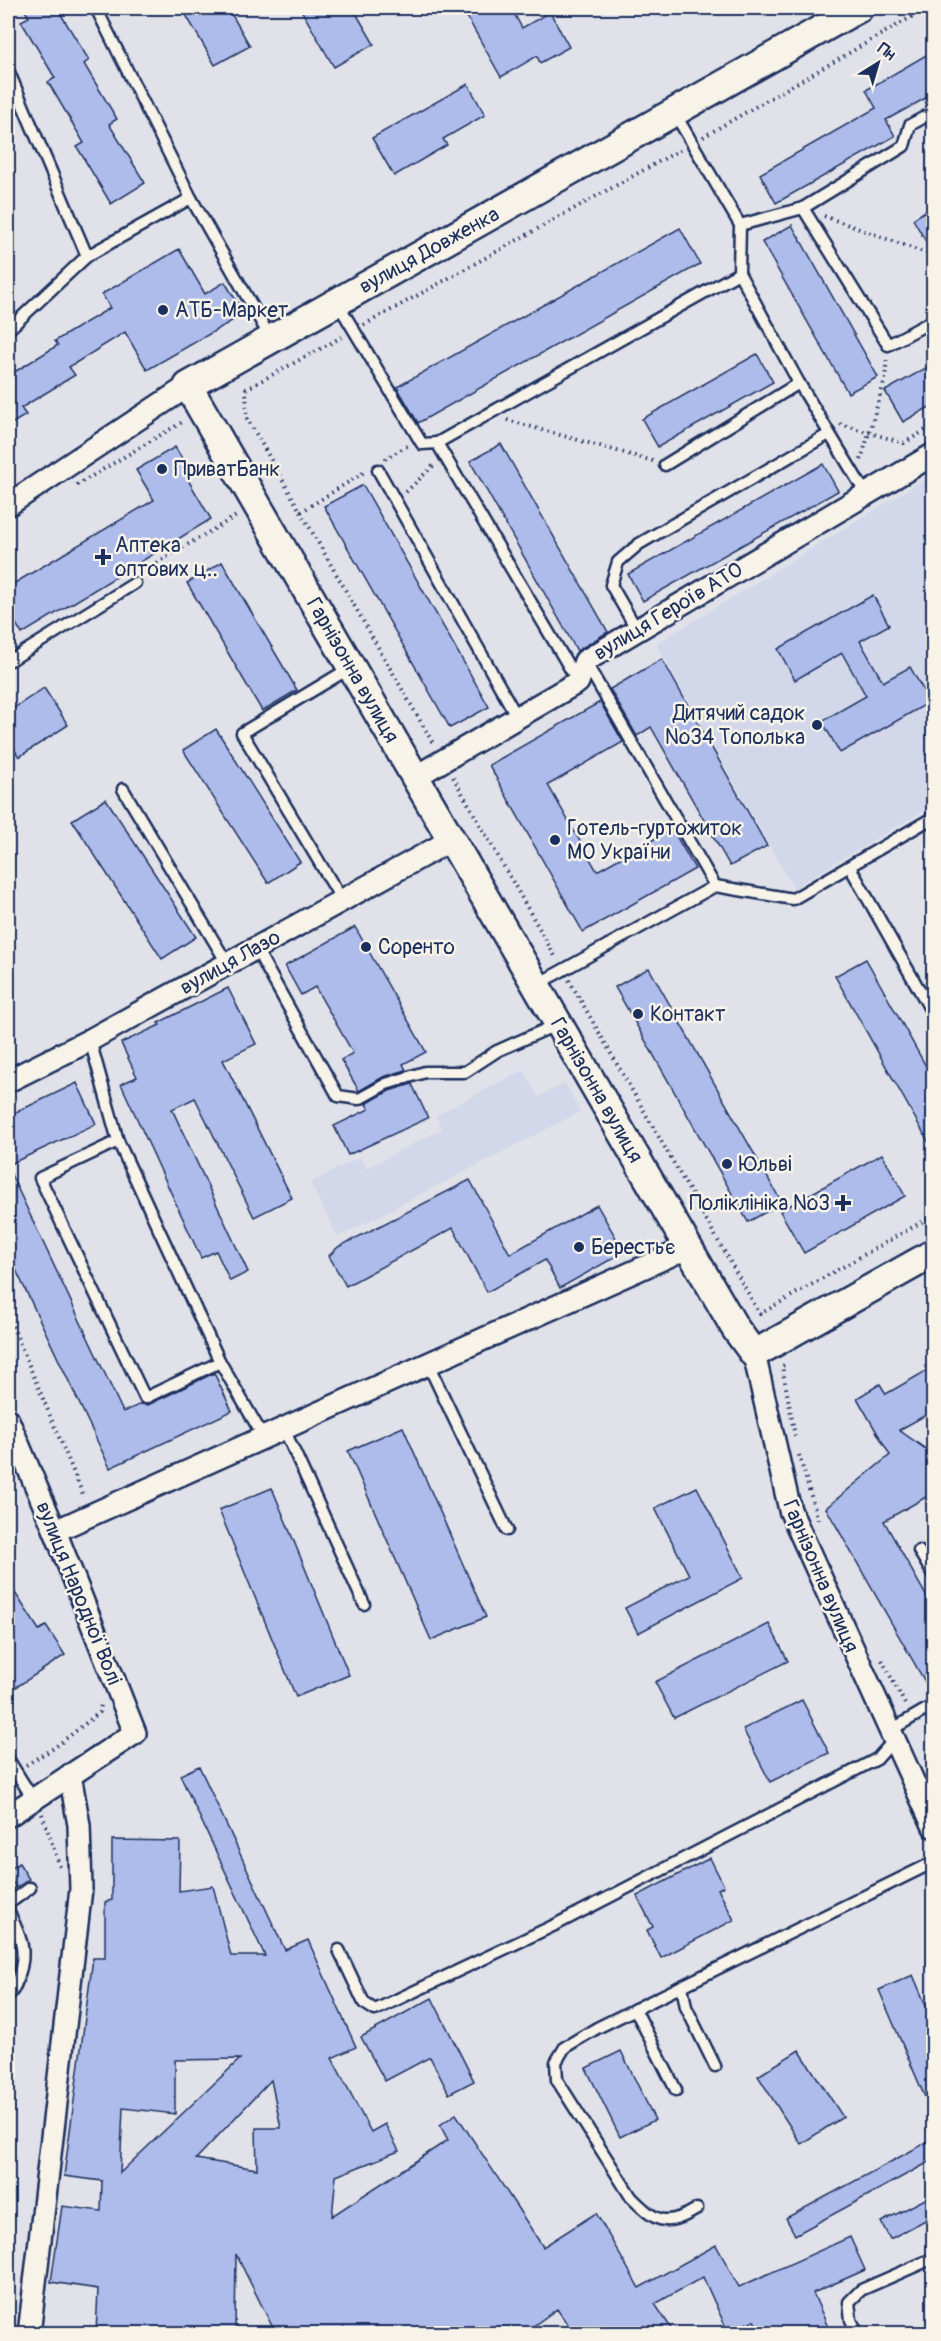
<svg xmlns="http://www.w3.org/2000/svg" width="941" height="2341" viewBox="0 0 941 2341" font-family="Pangolin,sans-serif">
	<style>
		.built { fill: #d2d7ea }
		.building { fill: #aebcec; stroke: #1b2f5e; stroke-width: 1.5; fill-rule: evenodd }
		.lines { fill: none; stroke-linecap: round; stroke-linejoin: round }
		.service-casing { stroke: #1b2f5e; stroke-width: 15 }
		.minor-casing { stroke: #1b2f5e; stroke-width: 26 }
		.tertiary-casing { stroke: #1b2f5e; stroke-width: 32 }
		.path { stroke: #1b2f5e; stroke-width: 4; stroke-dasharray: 1.5 4.5; stroke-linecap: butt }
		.service { stroke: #f7f3e8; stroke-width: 10 }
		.minor { stroke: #f7f3e8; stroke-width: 21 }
		.tertiary { stroke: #f7f3e8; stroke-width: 27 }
		.poi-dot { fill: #1b2f5e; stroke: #f7f3e8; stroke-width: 2 }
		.labels { text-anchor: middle; stroke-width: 5; stroke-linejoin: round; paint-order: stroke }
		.street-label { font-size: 21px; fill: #1b2f5e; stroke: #f7f3e8 }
		.poi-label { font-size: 21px; fill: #1b2f5e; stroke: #f7f3e8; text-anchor: start }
	</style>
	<rect width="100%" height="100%" fill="#e1e2e9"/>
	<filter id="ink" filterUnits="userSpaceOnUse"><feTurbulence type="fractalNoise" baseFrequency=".0167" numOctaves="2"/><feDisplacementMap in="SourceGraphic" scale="12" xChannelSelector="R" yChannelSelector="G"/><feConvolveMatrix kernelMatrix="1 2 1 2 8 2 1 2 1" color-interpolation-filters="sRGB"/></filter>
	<g filter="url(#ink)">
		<g class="built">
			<polygon points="933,474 933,805 793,888 656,644"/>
			<polygon points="524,1070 538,1097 565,1083 580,1112 338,1237 310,1183 360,1157 366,1168 442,1129 436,1115"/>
		</g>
		<g class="building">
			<polygon points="23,8 57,8 89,60 84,64 117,119 109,124 145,183 111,204 77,147 84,143 48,82 55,78 21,21 29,17"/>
			<polygon points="182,8 228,8 250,46 215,65"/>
			<polygon points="300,8 353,8 374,44 334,67"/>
			<polygon points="462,8 511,8 522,28 550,12 569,47 540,63 537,56 501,77"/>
			<polygon points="933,51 933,94 886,120 895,136 776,203 760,174 876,108 866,90"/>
			<polygon points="468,84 485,115 443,139 447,145 394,176 372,138"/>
			<polygon points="933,206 933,254 913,219"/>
			<polygon points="792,225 878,377 848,393 762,242"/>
			<polygon points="680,228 700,264 418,423 397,387"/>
			<polygon points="179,249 205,294 225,282 244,314 147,370 125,332 69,367 75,375 21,408 26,415 8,426 8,376 58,345 55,341 110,308 102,294"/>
			<polygon points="757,354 773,382 658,447 642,419"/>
			<polygon points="933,364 933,405 903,422 885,391"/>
			<polygon points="501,444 608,632 577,651 470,461"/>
			<polygon points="175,447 189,470 184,473 211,519 22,634 8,610 8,587 154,500 136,470"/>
			<polygon points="823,464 838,491 643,601 628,574"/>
			<polygon points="363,485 489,707 450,728 324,506"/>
			<polygon points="222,562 297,690 262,711 187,583"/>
			<polygon points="873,595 889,625 860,641 883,682 910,667 930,702 840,753 822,721 866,696 842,653 795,680 778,649"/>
			<polygon points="662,659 767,846 730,866 651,727 637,736 610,689"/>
			<polygon points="44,688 68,725 19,757 8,739 8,712"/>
			<polygon points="600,702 623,742 548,785 597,871 672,829 695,869 583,932 489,765"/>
			<polygon points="216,729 300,862 268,883 183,750"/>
			<polygon points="106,799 196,937 162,959 72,820"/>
			<polygon points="355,927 426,1052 403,1064 406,1070 383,1077 359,1091 341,1060 353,1053 315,987 301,995 285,966"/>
			<polygon points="866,959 933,1079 933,1150 835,976"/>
			<polygon points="649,968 782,1203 748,1222 615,987"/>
			<polygon points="228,988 256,1044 223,1060 292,1198 254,1217 195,1098 172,1109 248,1272 230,1281 216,1251 201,1258 121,1084 137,1077 121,1043 160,1025 158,1023"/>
			<polygon points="77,1083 96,1124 8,1165 8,1116"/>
			<polygon points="412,1084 428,1118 348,1155 334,1126 369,1109 366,1104 389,1091"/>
			<polygon points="882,1154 905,1196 804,1253 780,1211"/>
			<polygon points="8,1168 123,1412 141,1404 148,1405 214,1373 232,1411 110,1468 8,1253"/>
			<polygon points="470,1180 510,1254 597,1205 624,1252 560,1288 545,1260 487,1292 453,1228 346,1286 329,1256 338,1247"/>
			<polygon points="933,1367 933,1411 899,1430 927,1450 933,1462 933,1493 884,1521 933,1608 933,1696 826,1508 890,1455 857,1398 880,1384 886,1394"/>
			<polygon points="403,1427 486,1617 431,1640 348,1451"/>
			<polygon points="697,1487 743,1578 638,1633 625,1608 689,1575 655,1508"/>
			<polygon points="272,1488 349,1675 296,1697 219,1510"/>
			<polygon points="8,1582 39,1630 46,1626 65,1655 15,1688 8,1676"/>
			<polygon points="769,1624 788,1661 674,1718 655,1682"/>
			<polygon points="802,1700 829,1753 770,1782 743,1729"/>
			<path d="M199 1766 285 1950 308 1940 356 2047 332 2058 371 2132 385 2124 399 2151 336 2176 332 2216 448 2140 440 2125 456 2114 543 2247 596 2213 639 2288 716 2245 739 2287 850 2237 865 2270 813 2293 831 2334H760L754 2320 728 2332 703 2277 655 2304 675 2334H574L557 2309 522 2334H276L236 2254 235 2334H96L98 2289 51 2282 62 2206 101 2211 102 2181 64 2176 93 1958H105V1902L112 1900V1840L180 1841 179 1891 213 1886 231 1956H265L180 1775ZM240 2059 163 2132 120 2173 123 2108 175 2114V2060ZM271 2080 281 2128H256L257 2169 196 2159Z"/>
			<polygon points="710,1858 724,1886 718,1889 734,1920 661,1958 647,1930 653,1927 637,1896"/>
			<polygon points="19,1863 29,1879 16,1888 8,1875 8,1870"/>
			<polygon points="913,1975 933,2022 933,2116 879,1990"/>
			<polygon points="432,1998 474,2081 449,2094 430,2057 385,2081 361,2037"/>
			<polygon points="799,2050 843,2117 801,2144 758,2076"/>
			<polygon points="621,2051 655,2120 620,2137 586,2068"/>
			<polygon points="933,2139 933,2160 795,2235 786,2218"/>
			<polygon points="933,2195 933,2216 890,2239 881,2222"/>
		</g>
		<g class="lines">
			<g class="service-casing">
				<g id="service">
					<polyline points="96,8 191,198 271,339"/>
					<polyline points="8,70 87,256"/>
					<polyline points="674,112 740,225 739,273 799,383 866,494"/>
					<polyline points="803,208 904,146 910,125 934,112"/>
					<polyline points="740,225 803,208 888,345 934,320"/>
					<polyline points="337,302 422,444 437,443 578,682"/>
					<polyline points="8,330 87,256 191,198"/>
					<polyline points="437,443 739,273"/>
					<polyline points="665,465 799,383"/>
					<polyline points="378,470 517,717"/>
					<polyline points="637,630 611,585 618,562 639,544 829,434"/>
					<polyline points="8,655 11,660 135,583"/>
					<polyline points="586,663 715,886"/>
					<polyline points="123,789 227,963"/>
					<polyline points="850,867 934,1016"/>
					<polyline points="342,900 242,733 350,668"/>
					<polyline points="255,947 338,1096 359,1099 386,1084 425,1072 465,1072 497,1051 558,1024"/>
					<polyline points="536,985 715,886 793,899 934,817"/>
					<polyline points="90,1040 118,1141 40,1178 145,1398 220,1362 264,1438"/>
					<polyline points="118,1141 220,1362"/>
					<polyline points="428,1364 507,1530"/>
					<polyline points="284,1429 364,1604"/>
					<polyline points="919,1551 934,1576"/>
					<polyline points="889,1731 934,1705"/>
					<polyline points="8,1759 33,1799"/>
					<polyline points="8,1904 30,1888"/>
					<path d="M8 1910C19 1935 28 1947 19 1975 16 1983 14 1991 8 1996"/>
					<polyline points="339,1950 364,2003 375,2010 557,1924 877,1759 893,1741"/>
					<path d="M682 1986 597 2028 565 2047 556 2062 557 2080 631 2197C656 2222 665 2228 697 2209"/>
					<polyline points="635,2009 676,2090"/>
					<polyline points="715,2066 686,2007 682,1986 934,1862"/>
					<polyline points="858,2334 851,2320 849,2302 861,2290 934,2258"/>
				</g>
			</g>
			<g class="minor-casing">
				<g id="minor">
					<polyline points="8,505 188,386"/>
					<polyline points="415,777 578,682 585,661 934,454"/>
					<polyline points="8,1081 90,1040 451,840"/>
					<polyline points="754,1354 790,1510 934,1827"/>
					<polyline points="8,1420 55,1531 135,1733 8,1816"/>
					<polyline points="55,1531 689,1247"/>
					<polyline points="29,2334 81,1889 79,1825 70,1775"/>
				</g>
			</g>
			<g class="tertiary-casing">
				<polyline id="tertiary" points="859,8 188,386 735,1328 754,1354 934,1253"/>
			</g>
			<g class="path">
				<polyline points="703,137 927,8"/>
				<polyline points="824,216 934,256"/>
				<polyline points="364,325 680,150"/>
				<polyline points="342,337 246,389 247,418 434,745"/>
				<polyline points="507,420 653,461"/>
				<polyline points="840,424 904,443 934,425"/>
				<polyline points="385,459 407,446"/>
				<polyline points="861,460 885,379 887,357"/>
				<polyline points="77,485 184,421"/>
				<polyline points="406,492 435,464"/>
				<polyline points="301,512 366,471"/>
				<polyline points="141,572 238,515"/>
				<polyline points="453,777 556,958"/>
				<polyline points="569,980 760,1314 934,1215"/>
				<polyline points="8,1315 84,1497"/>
				<polyline points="784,1365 782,1366 795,1436"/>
				<polyline points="799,1455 818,1520"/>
				<polyline points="882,1660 906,1706"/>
				<polyline points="26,1765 54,1748 100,1712 101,1703"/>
				<polyline points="42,1814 60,1867"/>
			</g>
			<use href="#service" class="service"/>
			<use href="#minor" class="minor"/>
			<use href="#tertiary" class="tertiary"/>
		</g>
	</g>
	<g class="poi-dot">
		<circle cx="163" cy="310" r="6"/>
		<circle cx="162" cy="469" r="6"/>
		<path d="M100 548h6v6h6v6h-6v6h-6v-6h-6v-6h6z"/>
		<circle cx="817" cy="725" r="6"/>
		<circle cx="555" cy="840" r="6"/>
		<circle cx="366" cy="947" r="6"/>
		<circle cx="638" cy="1014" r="6"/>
		<circle cx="727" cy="1164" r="6"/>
		<path d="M840 1194h6v6h6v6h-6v6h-6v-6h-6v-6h6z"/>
		<circle cx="579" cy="1247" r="6"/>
	</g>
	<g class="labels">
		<g class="street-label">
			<text transform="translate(429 250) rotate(-29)" y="7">вулиця Довженка</text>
			<text transform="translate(668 611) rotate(-31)" y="7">вулиця Героїв АТО</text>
			<text transform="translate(353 670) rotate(60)" y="7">Гарнізонна вулиця</text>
			<text transform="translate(230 962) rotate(-29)" y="7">вулиця Лазо</text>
			<text transform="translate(597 1090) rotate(60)" y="7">Гарнізонна вулиця</text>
			<text transform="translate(821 1576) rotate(67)" y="7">Гарнізонна вулиця</text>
			<text transform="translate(79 1593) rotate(68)" y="7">вулиця Народної Волі</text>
		</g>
		<g class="poi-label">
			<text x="175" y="317">АТБ-Маркет</text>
			<text x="174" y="476">ПриватБанк</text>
			<text x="115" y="552">Аптека<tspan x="115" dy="24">оптових ц‥</tspan></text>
			<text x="805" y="720" text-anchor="end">Дитячий садок<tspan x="805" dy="24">№34 Тополька</tspan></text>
			<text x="567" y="835">Готель-гуртожиток<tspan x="567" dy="24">МО України</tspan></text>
			<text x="378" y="954">Соренто</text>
			<text x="650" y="1021">Контакт</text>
			<text x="739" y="1171">Юльві</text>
			<text x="830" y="1210" text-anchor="end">Поліклініка №3</text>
			<text x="591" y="1254">Берестьє</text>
		</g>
	</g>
	<rect width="941" height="2341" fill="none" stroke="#f7f3e8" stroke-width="30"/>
	<rect x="15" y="15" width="911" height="2311" fill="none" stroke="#1b2f5e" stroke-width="2" filter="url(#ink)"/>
	<g transform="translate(878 63) rotate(37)" stroke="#f7f3e8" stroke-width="4.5" paint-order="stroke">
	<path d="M0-4.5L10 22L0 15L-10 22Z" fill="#1b2f5e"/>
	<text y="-9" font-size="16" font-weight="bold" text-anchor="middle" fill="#1b2f5e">Пн</text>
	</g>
</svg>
